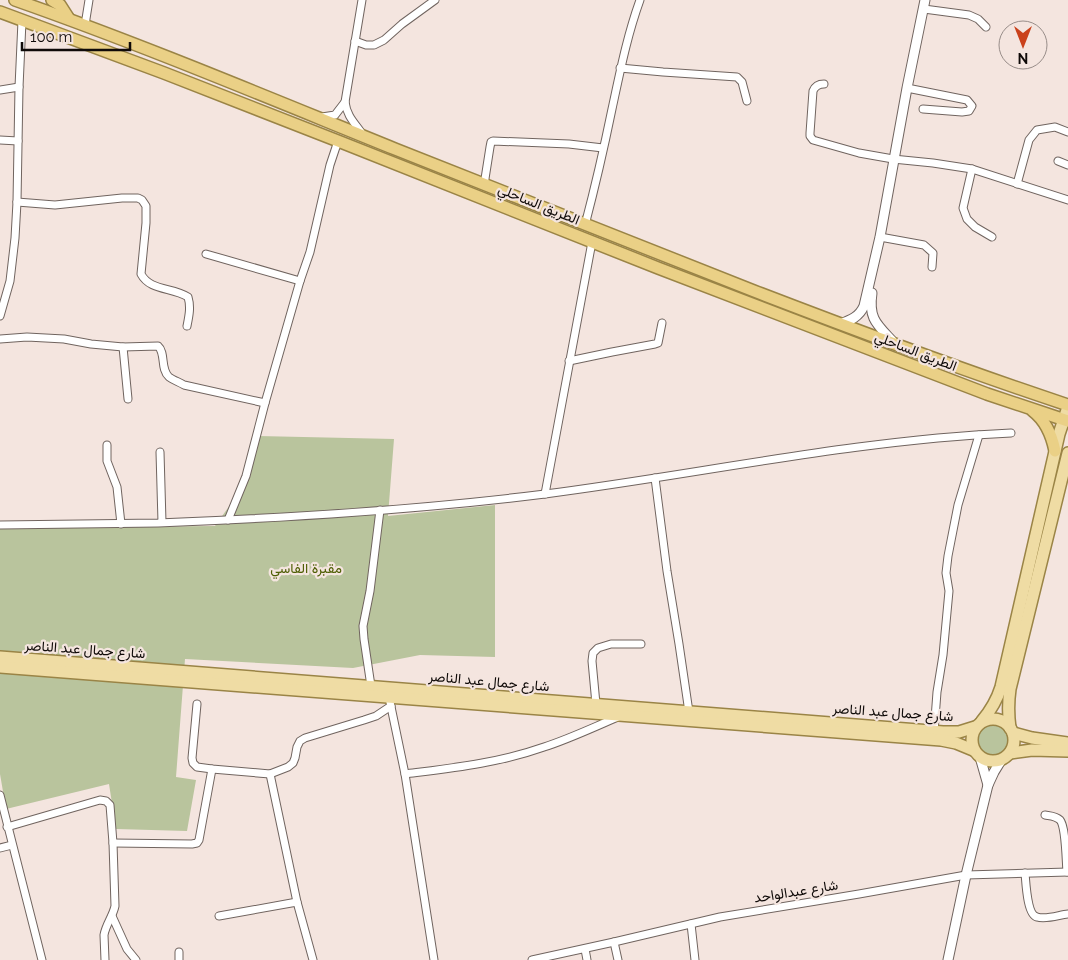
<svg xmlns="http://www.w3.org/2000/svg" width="1068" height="960" viewBox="0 0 1068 960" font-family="Raleway,Vazirmatn,sans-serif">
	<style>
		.green { fill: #b9c49d }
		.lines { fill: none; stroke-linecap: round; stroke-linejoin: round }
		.minor-casing { stroke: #70645f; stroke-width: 9 }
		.tertiary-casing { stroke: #70645f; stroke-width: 11 }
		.primary-casing { stroke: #9a8446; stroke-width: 14 }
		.trunk-casing { stroke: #9a8446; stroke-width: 14 }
		.minor { stroke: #fff; stroke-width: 7 }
		.tertiary { stroke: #fff; stroke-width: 9 }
		.primary { stroke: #efdca4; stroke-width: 11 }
		.trunk { stroke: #ead086; stroke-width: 11 }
		.labels { text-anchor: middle; stroke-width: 4.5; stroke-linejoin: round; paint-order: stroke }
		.street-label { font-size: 14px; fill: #0f0a08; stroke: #f4e5df }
		.park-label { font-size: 14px; fill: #4e5e04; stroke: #f4e5df }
	</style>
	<rect width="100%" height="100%" fill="#f4e5df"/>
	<g class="green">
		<polygon points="258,436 394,439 388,516 495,505 495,657 420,655 353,668 185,659 176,777 196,780 187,831 116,829 109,784 6,809 0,774 0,528 215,526 250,477"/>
		<circle cx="992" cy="740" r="18"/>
	</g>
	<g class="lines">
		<g class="minor-casing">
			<g id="minor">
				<path d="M362 0 345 102C347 117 355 123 363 135"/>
				<polyline points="924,9 969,15 978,19 986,27"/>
				<polyline points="85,25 89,0"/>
				<polyline points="355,41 366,45 374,45 384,40 402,24 435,0"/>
				<polyline points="620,68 663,72 737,77 742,82 747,101"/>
				<path d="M824 84C819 84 815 86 813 91L810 133V136L813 140 859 153 893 159 933 163 972 169 1068 200"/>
				<polyline points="907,88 967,100 972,106 969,111 962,112 923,109"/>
				<polyline points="0,90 19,87"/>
				<polyline points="322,117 335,115 345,102"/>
				<polyline points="0,140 18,141"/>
				<polyline points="1058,161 1068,165"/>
				<polyline points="972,169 963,208 967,219 975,227 992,237"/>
				<polyline points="1017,184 1029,140 1037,130 1055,127 1068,132"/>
				<polyline points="484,185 490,147 491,142 493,141 569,144 603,148"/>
				<path d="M17 202 55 205 122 198H138L142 200 146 206V223L141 274C150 291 172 287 188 297 191 307 189 316 187 326"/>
				<path d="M585 225C595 187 604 148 612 109 620 72 627 36 640 0"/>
				<polyline points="880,237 924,245 933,253 932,267"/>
				<polyline points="206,254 300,281"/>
				<polyline points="0,316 10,281 15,238 17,202 19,87 22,21"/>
				<path d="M0 339 27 337 64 339 91 344 123 347 158 346C166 353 160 369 169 377 173 380 179 382 184 385L265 403"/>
				<polyline points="123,347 128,399"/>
				<polyline points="569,361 612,352 655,344 658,343 662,323"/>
				<polyline points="107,445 107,461 117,487 121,524"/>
				<polyline points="160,452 162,522"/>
				<polyline points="655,478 667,571 679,644 689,712"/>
				<polyline points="545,494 592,242"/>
				<polyline points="228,520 246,476 265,403 300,281 310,252 330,165 338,141"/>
				<path d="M0 525C53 524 106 524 158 523 287 518 417 510 545 494 700 474 854 440 1011 433"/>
				<polyline points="371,686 364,639 363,626 370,591 380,510"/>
				<polyline points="390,702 405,774 434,960"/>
				<polyline points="197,704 192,758 193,763 197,767 212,769 270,774 288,767 293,763 295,758 297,747 300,741 305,738 364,720 376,716 391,706"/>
				<polyline points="596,704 592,661 593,653 598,648 611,644 641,644"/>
				<polyline points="934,732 937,692 943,655 949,591 946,573 948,556 958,505 979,435"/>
				<polyline points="270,774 297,902 313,960"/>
				<path d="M405 774C452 768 499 763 544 747 569 739 594 727 618 717"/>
				<polyline points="0,795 42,960"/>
				<path d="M1045 815C1051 816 1056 816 1060 820 1066 827 1066 862 1067 872"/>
				<path d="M7 827 100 800 106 801 110 805 113 843 115 906C113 916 106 924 104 935L105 960"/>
				<polyline points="113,843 192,844 197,843 199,840 212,769"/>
				<polyline points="0,848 12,845"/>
				<path d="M1025 873C1026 883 1027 915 1037 917 1046 920 1059 915 1068 914"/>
				<polyline points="112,916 127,949 136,960"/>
				<polyline points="219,916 297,902"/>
				<polyline points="691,924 695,960"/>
				<polyline points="614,942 618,960"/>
				<polyline points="585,949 587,960"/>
				<polyline points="179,960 179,952"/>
				<polyline points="532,960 614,942 720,917 859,894 966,875 1068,872"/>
			</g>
		</g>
		<g class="tertiary-casing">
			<g id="tertiary">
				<path d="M872 293C868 320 878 325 895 344"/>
				<path d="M840 324C851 320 859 317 864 306L880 237 907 88 925 0"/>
				<polyline points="980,757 988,785"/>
				<polyline points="948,960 966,875 988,785 994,772 1002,759"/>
			</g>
		</g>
		<g class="primary-casing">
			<g id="primary">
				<polyline points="0,657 943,732 959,732 975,727"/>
				<polyline points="0,667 941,740 956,743 973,750"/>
				<circle cx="993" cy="740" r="21"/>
				<path d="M982 721C991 710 997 700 1001 687L1059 434 1068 407"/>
				<path d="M1010 728C1008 714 1008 703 1010 689L1068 453"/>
				<polyline points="1013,733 1032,738 1068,743"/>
				<polyline points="1010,753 1032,750 1068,751"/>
			</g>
		</g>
		<g class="trunk-casing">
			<g id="trunk">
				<path d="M15 0C143 45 269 98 395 149 514 197 634 244 754 291 858 331 962 370 1068 405"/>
				<polyline points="52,0 60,5 69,19"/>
				<polyline points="0,12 164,73 338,141 658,268 987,394 1068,421"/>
				<path d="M1033 411C1046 421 1052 436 1055 451"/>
			</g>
		</g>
		<use href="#minor" class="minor"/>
		<use href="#tertiary" class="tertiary"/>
		<use href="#primary" class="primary"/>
		<use href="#trunk" class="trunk"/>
	</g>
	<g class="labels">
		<g class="street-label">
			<text transform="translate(539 204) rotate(22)" y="5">الطريق الساحلي</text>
			<text transform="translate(916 351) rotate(21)" y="5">الطريق الساحلي</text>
			<text transform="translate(85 649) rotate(4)" y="5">شارع جمال عبد الناصر</text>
			<text transform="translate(489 681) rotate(5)" y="5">شارع جمال عبد الناصر</text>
			<text transform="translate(893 712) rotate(4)" y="5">شارع جمال عبد الناصر</text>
			<text transform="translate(796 891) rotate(-9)" y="5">شارع عبدالواحد</text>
		</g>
		<g class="park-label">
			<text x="306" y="573">مقبرة الفاسي</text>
		</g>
	</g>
	<g transform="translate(1023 45) rotate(180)"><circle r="24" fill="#f4e5df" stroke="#988d89"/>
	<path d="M0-4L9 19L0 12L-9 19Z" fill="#ca411b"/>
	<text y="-8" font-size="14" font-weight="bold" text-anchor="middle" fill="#0f0a08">N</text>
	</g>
	<path d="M22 42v8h108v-8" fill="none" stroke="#0f0a08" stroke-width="2.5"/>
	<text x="30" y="42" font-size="15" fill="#0f0a08" stroke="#f4e5df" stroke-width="4" paint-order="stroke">100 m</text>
</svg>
